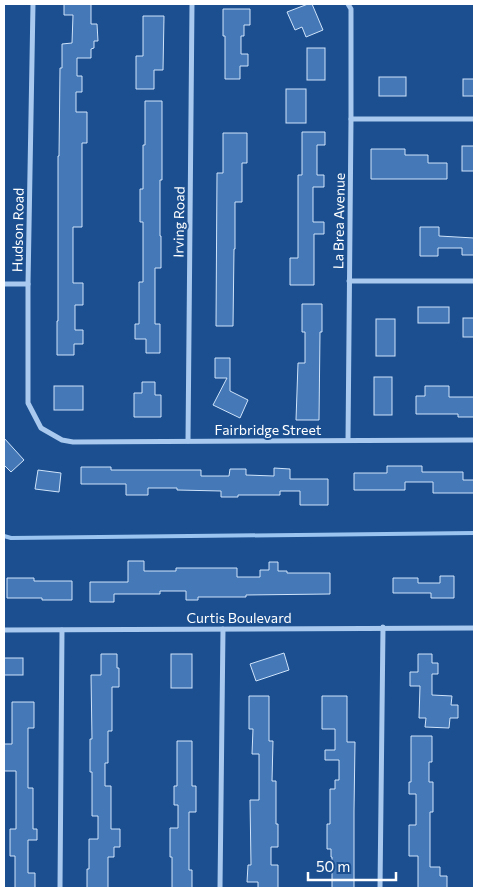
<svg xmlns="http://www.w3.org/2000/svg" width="478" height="892" viewBox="0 0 478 892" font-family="Commissioner,sans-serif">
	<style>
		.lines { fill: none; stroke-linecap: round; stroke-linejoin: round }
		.stream { stroke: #9cc4f0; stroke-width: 4 }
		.building { fill: #4478b7; stroke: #cfe3fa }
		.street { stroke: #a9c9ee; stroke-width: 5 }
		.labels { text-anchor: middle; stroke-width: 4; stroke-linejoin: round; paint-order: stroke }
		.street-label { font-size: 14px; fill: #fff; stroke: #1b4f8f }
	</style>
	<rect width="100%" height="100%" fill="#1b4f8f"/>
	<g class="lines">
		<polyline class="stream" points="4,536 11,538 474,533"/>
	</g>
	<g class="building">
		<polygon points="64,4 91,4 91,24 97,24 98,41 94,41 94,48 91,49 91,58 77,58 77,76 82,76 82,92 76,92 76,112 87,112 87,143 82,143 82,227 73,227 73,283 83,283 83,305 75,305 75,330 83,330 83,344 74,344 74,355 57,355 57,321 58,321 58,156 59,156 60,68 62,68 62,44 72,43 73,15 64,15"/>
		<polygon points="308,4 312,4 323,30 306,37 302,27 295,30 287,12"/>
		<polygon points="223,9 250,9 250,25 244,25 244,36 241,36 241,54 248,54 248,66 240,66 240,79 225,79 225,36 223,36"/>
		<polygon points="143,16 164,16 163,70 154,70 154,89 136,89 136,56 143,56"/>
		<rect x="307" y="48" width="18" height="32"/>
		<rect x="379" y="77" width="27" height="19"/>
		<rect x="463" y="79" width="11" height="17"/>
		<rect x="286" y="89" width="20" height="34"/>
		<polygon points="145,101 162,101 162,180 160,180 160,236 161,236 161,268 155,268 155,324 160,324 160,353 146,353 146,339 135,339 135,324 139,324 139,282 143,282 143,222 140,222 140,189 143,189 143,145 145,145"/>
		<polygon points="302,132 325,132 325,145 317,145 317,175 324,175 324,187 313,187 313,222 324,222 324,234 314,234 314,285 290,285 290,258 298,258 298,175 302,175"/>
		<polygon points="223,133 247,133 247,163 242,163 242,202 235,202 235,249 234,249 233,326 216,326 217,173 223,173"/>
		<rect x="462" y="146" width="12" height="25"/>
		<polygon points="371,149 405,149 405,155 428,155 428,163 447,163 447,179 371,179"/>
		<polygon points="420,227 439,227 439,236 474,238 474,255 462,255 462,248 438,248 438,256 420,256"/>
		<polygon points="302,304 322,304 322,332 320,332 319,420 296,420 298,363 305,363 305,332 302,332"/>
		<rect x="418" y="307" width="31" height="16"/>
		<rect x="463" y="318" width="11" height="19"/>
		<rect x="376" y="319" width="19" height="37"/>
		<polygon points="215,358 230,358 230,391 248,400 240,418 213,405 227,378 215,378"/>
		<rect x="374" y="377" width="18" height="38"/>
		<polygon points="142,382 155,382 155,395 161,395 161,417 134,417 134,393 142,393"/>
		<rect x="54" y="386" width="29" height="24"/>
		<polygon points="425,386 449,386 449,397 474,397 474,417 458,417 458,414 416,414 416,396 425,396"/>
		<polygon points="4,438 24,460 11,472 4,465"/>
		<polygon points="387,466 422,466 422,472 463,472 463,480 474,480 474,493 433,493 433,482 405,482 405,490 354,490 354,473 387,473"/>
		<polygon points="81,467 111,467 111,470 201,470 201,476 229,476 230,469 246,469 246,475 274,476 274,468 290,469 290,479 328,479 328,505 300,505 300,491 280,491 280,495 238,495 238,497 221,497 221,491 177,490 177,488 148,488 148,495 126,495 126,484 81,484"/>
		<polygon points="38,470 61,473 59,492 35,489"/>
		<polygon points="128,561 144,561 144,571 176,571 176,568 237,568 237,577 260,577 260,570 269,570 269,562 278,562 278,571 287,571 287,573 330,573 330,594 246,595 246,597 198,597 198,600 186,600 186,591 160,591 160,594 114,594 114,602 90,602 90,582 128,582"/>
		<polygon points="440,576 454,576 454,598 431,598 431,593 393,593 393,578 418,578 418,583 440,583"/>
		<polygon points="7,578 34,578 34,581 72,581 72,600 42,600 42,598 7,598"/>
		<polygon points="284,653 289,670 256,681 250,664"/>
		<polygon points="101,654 117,654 117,668 119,668 119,687 112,687 112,731 108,731 108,763 105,763 105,786 111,786 111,829 120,829 120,847 114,847 114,857 108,857 108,888 87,888 87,869 89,869 89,839 98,839 98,816 92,816 92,772 90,772 90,739 92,739 91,675 101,675"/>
		<rect x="171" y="654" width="21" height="34"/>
		<polygon points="418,654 432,654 432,663 438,663 438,674 432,674 432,695 452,696 451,705 458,705 458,718 450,718 449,728 425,727 426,718 419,718 420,686 410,686 410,672 418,672"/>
		<rect x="4" y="658" width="19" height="17"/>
		<polygon points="249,696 269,696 269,741 273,741 272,781 276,781 276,824 278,824 278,847 271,847 271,865 278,865 278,888 258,888 258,882 247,882 248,865 251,865 250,800 259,800 259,754 252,754 253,729 249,729"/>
		<polygon points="322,696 347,696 347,742 355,742 354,811 354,888 332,888 332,857 331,857 331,849 327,849 327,824 330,824 330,789 335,789 335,780 339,780 339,760 325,760 325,750 335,750 335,729 322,729"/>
		<polygon points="12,702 34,702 34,728 28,728 28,788 33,788 33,829 37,829 37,840 28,840 28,873 35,873 35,888 15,888 15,856 10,856 10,829 16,829 16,771 4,771 4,744 12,744"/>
		<polygon points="411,736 432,736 432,762 429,762 429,782 433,782 433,812 430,812 430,867 440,867 440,876 447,876 447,888 418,888 418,856 409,856 409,825 416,825 416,794 409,794 409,782 411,782"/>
		<polygon points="177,741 192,741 192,786 196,786 196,812 189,812 189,870 192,870 192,888 172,888 172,857 170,857 170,828 178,828 178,805 174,805 174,786 177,786"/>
	</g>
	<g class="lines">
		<g class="street">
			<polyline points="33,4 28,284 28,403 41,428 62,440 73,442 474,440"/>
			<polyline points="351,119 474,119"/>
			<polyline points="349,281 474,281"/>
			<polyline points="4,284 28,284"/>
			<polyline points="348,440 351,119 351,9 348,4"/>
			<polyline points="188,441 192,4"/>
			<polyline points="4,630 474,628"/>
			<polyline points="60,888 62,630"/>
			<polyline points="220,888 223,629"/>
			<polyline points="380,888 383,627"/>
		</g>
	</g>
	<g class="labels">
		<g class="street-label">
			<text transform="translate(339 221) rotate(-89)" y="5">La Brea Avenue</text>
			<text transform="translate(179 222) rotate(-89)" y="5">Irving Road</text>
			<text transform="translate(18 230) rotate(-89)" y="5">Hudson Road</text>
			<text x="268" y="435">Fairbridge Street</text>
			<text x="239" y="623">Curtis Boulevard</text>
		</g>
	</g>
	<rect width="478" height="892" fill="none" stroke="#ffffff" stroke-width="10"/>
	<path d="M308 872v8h88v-8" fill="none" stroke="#ffffff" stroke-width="2.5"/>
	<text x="316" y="872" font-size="15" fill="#ffffff" stroke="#1b4f8f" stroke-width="4" paint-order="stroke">50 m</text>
</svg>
